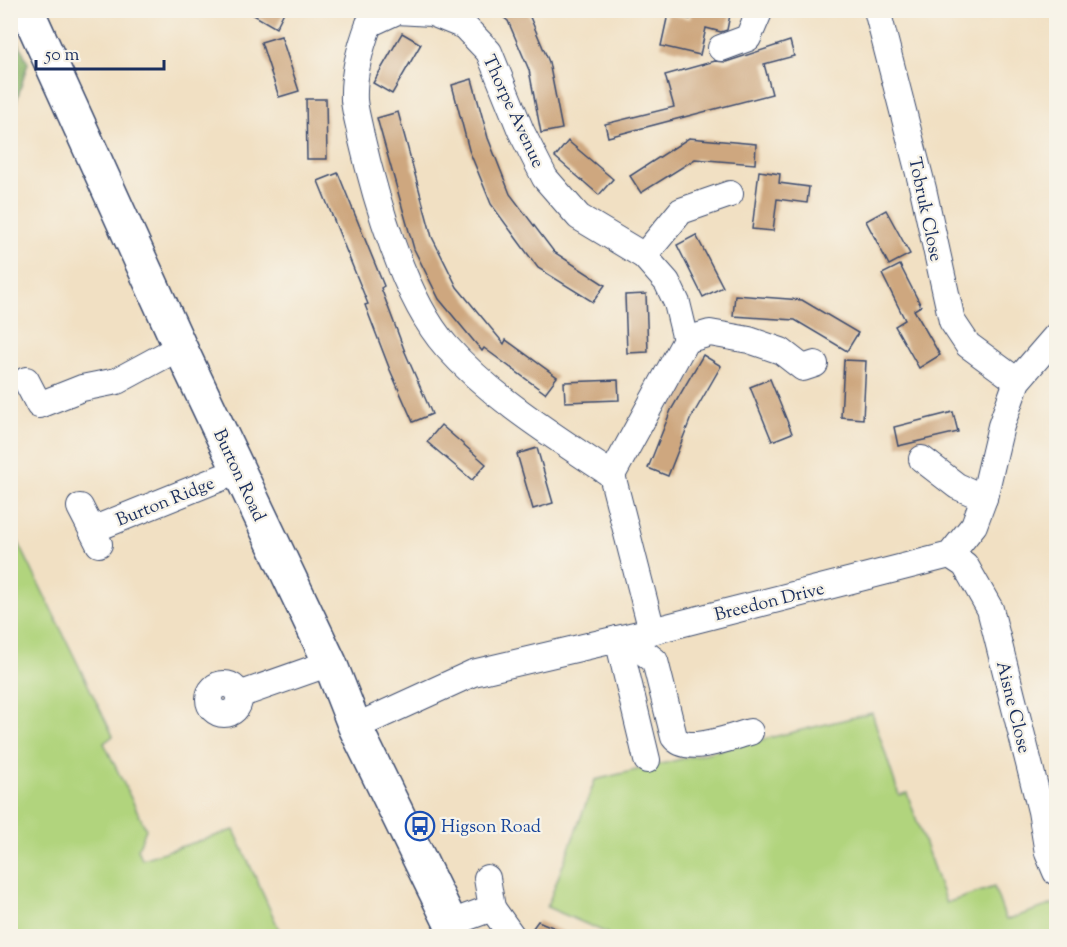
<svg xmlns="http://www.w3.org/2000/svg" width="1067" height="947" viewBox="0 0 1067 947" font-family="'Sorts Mill Goudy',serif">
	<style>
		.green { fill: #b1d47d; stroke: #66826e; stroke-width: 1.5 }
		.forest { fill: #8cb66c; stroke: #547265; stroke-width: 1.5 }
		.building { fill: #cea77f }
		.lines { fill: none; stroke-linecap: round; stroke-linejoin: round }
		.minor-casing { stroke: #3b4a6d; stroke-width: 28 }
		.major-casing { stroke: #3b4a6d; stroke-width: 36 }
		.minor { stroke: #fff; stroke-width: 26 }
		.major { stroke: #fff; stroke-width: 33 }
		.labels { text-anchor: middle; stroke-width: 4.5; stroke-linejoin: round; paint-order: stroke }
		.street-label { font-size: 18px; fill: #1b2f5e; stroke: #f7f3e8 }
		.transit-label { font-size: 18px; fill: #164399; stroke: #f7f3e8; text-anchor: start }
	</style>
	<rect width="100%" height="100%" fill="#f7f3e8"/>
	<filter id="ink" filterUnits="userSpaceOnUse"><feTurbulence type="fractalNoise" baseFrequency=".0167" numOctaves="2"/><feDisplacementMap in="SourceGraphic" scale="12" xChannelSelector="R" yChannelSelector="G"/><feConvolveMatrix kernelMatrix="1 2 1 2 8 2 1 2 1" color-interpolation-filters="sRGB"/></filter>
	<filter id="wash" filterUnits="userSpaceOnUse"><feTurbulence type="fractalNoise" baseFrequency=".008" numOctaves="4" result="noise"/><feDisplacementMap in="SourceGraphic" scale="24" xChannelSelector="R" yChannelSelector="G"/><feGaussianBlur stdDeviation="1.35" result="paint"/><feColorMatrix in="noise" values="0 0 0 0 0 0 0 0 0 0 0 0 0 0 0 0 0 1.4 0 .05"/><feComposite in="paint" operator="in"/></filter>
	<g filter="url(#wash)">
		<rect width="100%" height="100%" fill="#f1e0c3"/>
		<g class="green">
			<polygon points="11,527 113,736 104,743 146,829 138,849 142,859 234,830 282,936 11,936"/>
			<polygon points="872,713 899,795 907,793 946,903 994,887 1006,920 1056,903 1056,936 608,936 607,933 547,907 595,780"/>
		</g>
		<polygon class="forest" points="10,23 28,63 11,119 10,119"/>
		<g id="blocks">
			<g class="building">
				<polygon points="245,10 285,10 276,28"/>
				<polygon points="494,10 527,10 549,62 562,129 541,133 529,70 508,21"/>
				<polygon points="692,10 731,10 727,30 721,32 706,28 700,55 661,46 668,14 690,19"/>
				<polygon points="402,33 421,44 392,94 373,83"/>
				<polygon points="281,36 299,91 279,97 261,42"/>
				<polygon points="790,41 794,56 764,64 772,94 608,137 605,124 674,107 665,75 715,61 726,62"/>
				<polygon points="472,79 488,138 510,194 554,252 605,285 593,302 538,268 491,204 469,150 452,85"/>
				<polygon points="306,99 326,99 327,159 307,159"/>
				<polygon points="398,112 432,237 457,287 504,344 506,340 557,377 545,393 484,348 482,351 439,299 414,249 377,118"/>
				<polygon points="689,138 756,144 755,164 695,159 641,193 630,176"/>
				<polygon points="568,141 613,179 599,195 555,157"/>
				<polygon points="759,171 780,174 779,183 809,187 807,203 777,199 773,231 752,229"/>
				<polygon points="338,173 384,286 381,288 405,352 432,414 413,422 390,370 365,305 368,304 318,181"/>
				<polygon points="886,210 910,254 889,265 866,221"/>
				<polygon points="696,235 723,287 703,297 677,245"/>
				<polygon points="900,265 921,306 914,310 940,355 919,368 895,326 905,320 882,274"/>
				<polygon points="646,294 648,352 627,353 625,295"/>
				<polygon points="735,295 802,300 858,333 847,351 795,320 733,316"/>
				<polygon points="703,355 721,366 690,420 668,476 648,468 671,410"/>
				<polygon points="844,360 866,361 863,419 841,417"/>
				<polygon points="770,379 792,433 772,441 750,387"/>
				<polygon points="618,380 619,400 565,402 564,382"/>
				<polygon points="953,412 958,432 898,446 894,427"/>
				<polygon points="441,425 486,464 472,480 427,442"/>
				<polygon points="537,448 553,503 533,509 517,454"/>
				<polygon points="538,921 574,936 527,936"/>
			</g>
		</g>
	</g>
	<g filter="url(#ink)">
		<use href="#blocks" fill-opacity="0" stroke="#3b4a6d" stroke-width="1.5"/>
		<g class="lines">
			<g class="minor-casing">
				<g id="minor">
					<polyline points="877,10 923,189 952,321 968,345 1017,381"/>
					<polyline points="369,24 397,11 432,13 464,26 489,52 521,131 545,178 579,217 644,256 667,282 677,303 686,340 612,475"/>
					<path d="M369 24C360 49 353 73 354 100 355 112 359 124 361 136 375 197 404 299 446 346 493 399 554 436 612 475"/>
					<polyline points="721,48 748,38 760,10"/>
					<polyline points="644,256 681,211 730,194"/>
					<polyline points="686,340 710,333 749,340 781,351 803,368 815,364"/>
					<polyline points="26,380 39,405 82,388 117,381 180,347"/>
					<polyline points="922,459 957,486 984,498"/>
					<polyline points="612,475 652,631"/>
					<polyline points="80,507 99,544"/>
					<polyline points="92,530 238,471"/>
					<polyline points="950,555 965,565 990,609 1041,811 1048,853 1056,872"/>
					<path d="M618 639 637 647 655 661 674 737C687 755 731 737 750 732"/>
					<polyline points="618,639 647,760"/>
					<circle cx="224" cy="699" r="15"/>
					<polyline points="239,695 330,663"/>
					<polyline points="355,727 473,673 652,631 950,555 974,525 984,498 1001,426 1017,381 1056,336"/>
					<polyline points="487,878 492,908"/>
					<polyline points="451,923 492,908 512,936"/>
				</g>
			</g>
			<g class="major-casing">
				<polyline id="major" points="27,10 180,347 330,663 355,727 457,936"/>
			</g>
			<use href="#minor" class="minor"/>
			<use href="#major" class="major"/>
		</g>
	</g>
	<defs>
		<g id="bus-ring" transform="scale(1.5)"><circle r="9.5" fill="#f7f3e8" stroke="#1a4fb4" stroke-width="1.5"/><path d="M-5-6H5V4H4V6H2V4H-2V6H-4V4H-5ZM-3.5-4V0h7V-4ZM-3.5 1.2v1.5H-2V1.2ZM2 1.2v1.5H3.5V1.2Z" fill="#1a4fb4"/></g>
	</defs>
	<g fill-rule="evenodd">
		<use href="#bus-ring" x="420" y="826"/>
	</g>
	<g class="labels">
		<g class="street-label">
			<text transform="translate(514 111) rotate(65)" y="6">Thorpe Avenue</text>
			<text transform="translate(926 209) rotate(78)" y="6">Tobruk Close</text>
			<text transform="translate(240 475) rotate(65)" y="6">Burton Road</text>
			<text transform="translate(165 501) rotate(-22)" y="6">Burton Ridge</text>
			<text transform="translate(769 601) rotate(-14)" y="6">Breedon Drive</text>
			<text transform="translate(1014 707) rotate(76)" y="6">Aisne Close</text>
		</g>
		<g class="transit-label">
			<text x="441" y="832">Higson Road</text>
		</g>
	</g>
	<rect width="1067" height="947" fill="none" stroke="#f7f3e8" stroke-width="36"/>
	<path d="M36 60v9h128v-9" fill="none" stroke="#1b2f5e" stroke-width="3"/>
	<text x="45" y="60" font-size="18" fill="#1b2f5e" stroke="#f7f3e8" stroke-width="4.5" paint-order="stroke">50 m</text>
</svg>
